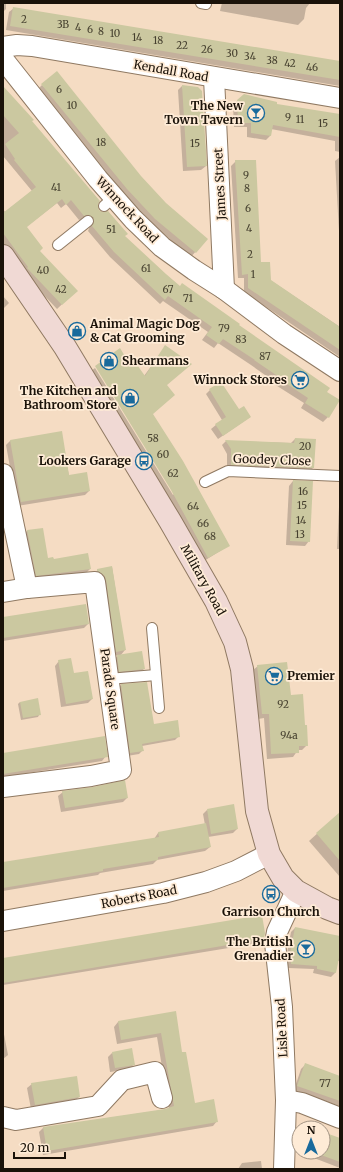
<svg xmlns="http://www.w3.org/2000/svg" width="343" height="1172" viewBox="0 0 343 1172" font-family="Merriweather,serif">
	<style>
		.shadow { fill: #0003 }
		.building { fill: #cbc8a0 }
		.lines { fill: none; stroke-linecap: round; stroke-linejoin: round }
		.lane-casing { stroke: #8f7962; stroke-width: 12 }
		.street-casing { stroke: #8f7962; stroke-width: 22 }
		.secondary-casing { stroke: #8f7962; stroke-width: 24 }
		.lane { stroke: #fff; stroke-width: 10 }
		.street { stroke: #fff; stroke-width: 20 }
		.secondary { stroke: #f0d9d4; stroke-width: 22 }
		.labels { text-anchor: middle; stroke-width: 3.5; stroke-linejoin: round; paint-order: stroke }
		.number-label { font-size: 10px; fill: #46402f }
		.street-label { font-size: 12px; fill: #1a1209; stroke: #feebd6 }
		.poi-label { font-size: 12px; font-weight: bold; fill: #1a1209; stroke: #feebd6; text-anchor: end }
	</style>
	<rect width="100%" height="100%" fill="#f5dcc3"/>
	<g class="shadow">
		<polygon points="3,3 6,3 6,9 3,12"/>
		<polygon points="222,3 310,3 306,8 304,19 298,25 220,11"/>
		<polygon points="14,8 340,62 340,86 6,30 9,12"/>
		<polygon points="42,85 140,177 165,204 206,239 191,257 151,223 123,193 38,89"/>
		<polygon points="182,86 206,166 201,170 183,171 178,90"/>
		<polygon points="3,88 33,120 31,121 99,211 124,236 179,287 237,326 326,392 328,417 323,422 301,408 304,403 274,384 275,382 251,365 218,343 214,348 202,340 208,332 163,301 160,304 110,257 88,231 90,226 88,221 82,219 79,220 66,204 61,208 57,203 26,227 39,251 76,291 57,309 23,273 24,272 3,245 3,209 5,212 32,191 3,156"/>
		<polygon points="238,100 340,115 340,152 335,151 335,141 271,129 270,136 266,140 247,137 247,127 234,127 233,105"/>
		<polygon points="340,157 340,249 335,161"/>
		<polygon points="236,161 260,263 270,280 340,327 340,357 244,292 244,278 238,278 231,166"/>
		<polygon points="3,296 9,303 3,309"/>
		<polygon points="166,346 165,385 152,414 228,546 204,561 167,495 91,371 95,368 173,495 174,494 126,359 144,376"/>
		<polygon points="210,390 250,417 218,439 211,429 222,420 206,394"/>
		<polygon points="61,433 69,476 89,491 85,495 17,506 6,445 10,441"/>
		<polygon points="295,439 313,468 309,472 227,469 227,454 222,445 226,441 291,443"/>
		<polygon points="293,481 309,541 305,546 286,545 289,486"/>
		<polygon points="340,506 340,549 337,549 339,507"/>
		<polygon points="42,529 47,559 90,569 86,573 32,579 23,535 27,531"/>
		<polygon points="112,567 125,650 120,656 144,669 139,673 115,675 113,660 119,655 112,656 93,574 98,570"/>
		<polygon points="3,618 88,624 84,628 3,641"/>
		<polygon points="59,661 73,674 92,699 88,703 61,707 55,666"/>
		<polygon points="258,666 290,696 304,726 307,745 302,750 298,750 293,757 267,759 264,718 258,719 253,670"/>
		<polygon points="121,685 153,725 179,736 175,740 142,746 143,750 139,754 127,756 117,689"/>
		<polygon points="20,702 39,715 38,717 21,720 18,704"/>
		<polygon points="3,754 106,756 102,761 3,777"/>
		<polygon points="63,792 127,798 123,802 61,812 58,796"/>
		<polygon points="207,810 237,829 233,833 208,837 210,847 205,851 157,860 153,864 100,873 98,875 3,891 3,864 154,839 158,833 205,825 203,814"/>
		<polygon points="340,813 340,877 309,841"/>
		<polygon points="295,928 340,939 340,961 337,961 335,973 331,977 313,973 314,969 288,968 286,958 291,932"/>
		<polygon points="263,938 259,943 3,985 3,959"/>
		<polygon points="175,1013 181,1054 194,1104 217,1121 213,1126 43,1155 39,1132 43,1128 169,1109 157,1037 117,1044 114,1027 118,1022"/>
		<polygon points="3,1029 8,1055 3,1059"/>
		<polygon points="112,1053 134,1064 130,1069 110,1072 108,1057"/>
		<polygon points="306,1064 340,1077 340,1106 294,1090 301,1069"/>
		<polygon points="32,1084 79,1097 75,1101 31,1109 27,1088"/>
		<polygon points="323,1133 340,1139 340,1168 301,1153 323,1152"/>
		<polygon points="261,1161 262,1169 238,1169 242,1163"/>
	</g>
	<g class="building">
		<polygon points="13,7 340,61 340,80 10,26"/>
		<polygon points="57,71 141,176 166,203 208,239 196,253 155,219 127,189 41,84"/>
		<polygon points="182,85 198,87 202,91 207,166 187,167"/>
		<polygon points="3,86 34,120 32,121 100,201 98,204 99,210 102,212 108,211 128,234 125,236 166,274 180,286 182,283 240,324 239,325 330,388 327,392 340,400 329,418 305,403 308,398 278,378 279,377 254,360 255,360 223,339 219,344 206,335 212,327 168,296 165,300 114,252 92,226 94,220 93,217 87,215 84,216 71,200 66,205 62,199 27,227 43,248 40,251 78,291 62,305 27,268 28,267 3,233 3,213 36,187 14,160 15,159 5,144 19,133 3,115"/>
		<polygon points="244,94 277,102 277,104 340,114 340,137 273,125 271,136 251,133 251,123 238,123 237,100"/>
		<polygon points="235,160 256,160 261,262 270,262 271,280 340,327 340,350 248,288 248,274 242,275"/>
		<polygon points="165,345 192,364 167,385 175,395 153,414 183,461 230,546 208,558 171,490 95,366 120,348 126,358 130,355 145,376"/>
		<polygon points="221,382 239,409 244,406 251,417 223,436 215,424 226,417 209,389"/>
		<polygon points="62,431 69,475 87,472 90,491 21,502 10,440"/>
		<polygon points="295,438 316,439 314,468 231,465 231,449 225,440 294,443"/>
		<polygon points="293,480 313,481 310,542 290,541"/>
		<polygon points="43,528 48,558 53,557 54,559 88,553 91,569 36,576 27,530"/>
		<polygon points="112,566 126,650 116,652 106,580 104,575 97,571 97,569"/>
		<polygon points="86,604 89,624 3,638 3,617"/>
		<polygon points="142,651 145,669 119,672 117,655"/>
		<polygon points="71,658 74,673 88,671 93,699 66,704 58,660"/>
		<polygon points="287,662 291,695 303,694 305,725 307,725 308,746 299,746 299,753 271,754 269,714 262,714 257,665"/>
		<polygon points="147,682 154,724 178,720 180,737 142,744 144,751 130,753 121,684"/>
		<polygon points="38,698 41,715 23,718 20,702"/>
		<polygon points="105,736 108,757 3,774 3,753"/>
		<polygon points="125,780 128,798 65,808 62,791 93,787"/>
		<polygon points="234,804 238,829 211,834 207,809"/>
		<polygon points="340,812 340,861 316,833"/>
		<polygon points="206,823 211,847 158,857 158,860 103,869 103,871 3,888 3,862 159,837 158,832"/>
		<polygon points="262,915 265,933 264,939 3,983 3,958"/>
		<polygon points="295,927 340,936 340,953 336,973 317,969 317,966 291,964 290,954"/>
		<polygon points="176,1011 182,1052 186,1052 195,1103 214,1099 218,1122 47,1151 43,1127 165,1109 174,1106 161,1033 121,1040 118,1021"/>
		<polygon points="132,1048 135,1065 115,1068 112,1052"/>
		<polygon points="305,1063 340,1076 340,1101 297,1086"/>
		<polygon points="77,1076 80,1097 35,1105 31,1083"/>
		<polygon points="323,1132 340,1138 340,1162 313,1152 323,1152"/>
	</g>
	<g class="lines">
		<g class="lane-casing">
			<g id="lane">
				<polyline points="201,3 206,4"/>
				<polyline points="104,206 114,197"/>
				<polyline points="58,245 88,221"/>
				<polyline points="205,482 228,471 340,476"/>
				<polyline points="152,628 159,708"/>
				<polyline points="108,679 156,675"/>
			</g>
		</g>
		<g class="street-casing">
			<g id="street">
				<polyline points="3,47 17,45 32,46 340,98"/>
				<polyline points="3,59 98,179 133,219 162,247 194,270 224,289 284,334 340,371"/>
				<polyline points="214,78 224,289"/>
				<polyline points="3,474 27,588"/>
				<polyline points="3,592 27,588 95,582 121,770 91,776 3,787"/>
				<polyline points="3,921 163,893 206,882 236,871 269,854"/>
				<polyline points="286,1100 302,1103 340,1118"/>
				<polyline points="3,1117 16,1120 98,1106 122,1080 155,1072 162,1098"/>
				<polyline points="284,1169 286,1100 282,1007 275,943 277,932 296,891"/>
			</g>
		</g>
		<g class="secondary-casing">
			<polyline id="secondary" points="3,256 65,347 170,521 216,601 235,642 242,669 257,811 269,854 283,878 296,891 327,908 340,913"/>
		</g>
		<use href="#lane" class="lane"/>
		<use href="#street" class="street"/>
		<use href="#secondary" class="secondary"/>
	</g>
	<defs>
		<g id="bar-ring" transform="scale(0.9)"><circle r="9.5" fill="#feebd6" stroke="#196a9c" stroke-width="1.5"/><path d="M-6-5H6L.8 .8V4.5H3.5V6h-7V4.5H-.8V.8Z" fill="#196a9c"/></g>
		<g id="shop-ring" transform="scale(0.9)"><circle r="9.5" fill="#feebd6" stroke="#196a9c" stroke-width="1.5"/><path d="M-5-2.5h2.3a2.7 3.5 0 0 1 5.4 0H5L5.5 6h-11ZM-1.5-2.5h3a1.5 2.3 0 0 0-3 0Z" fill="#196a9c"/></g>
		<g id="supermarket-ring" transform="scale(0.9)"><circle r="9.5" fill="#feebd6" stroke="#196a9c" stroke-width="1.5"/><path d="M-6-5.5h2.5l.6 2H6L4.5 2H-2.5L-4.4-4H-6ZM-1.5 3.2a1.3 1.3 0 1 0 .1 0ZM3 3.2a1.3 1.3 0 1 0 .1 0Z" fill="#196a9c"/></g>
		<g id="bus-ring" transform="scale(0.9)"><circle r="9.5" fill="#feebd6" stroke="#196a9c" stroke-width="1.5"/><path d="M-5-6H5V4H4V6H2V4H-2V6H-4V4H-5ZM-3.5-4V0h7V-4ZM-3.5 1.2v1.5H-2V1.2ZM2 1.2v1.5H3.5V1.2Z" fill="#196a9c"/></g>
	</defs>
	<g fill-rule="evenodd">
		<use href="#bar-ring" x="256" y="113"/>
		<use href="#shop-ring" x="77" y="331"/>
		<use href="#shop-ring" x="109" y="361"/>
		<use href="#supermarket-ring" x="300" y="380"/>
		<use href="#shop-ring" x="130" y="398"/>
		<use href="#bus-ring" x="144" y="461"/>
		<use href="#supermarket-ring" x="274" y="676"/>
		<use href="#bus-ring" x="271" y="894"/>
		<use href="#bar-ring" x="306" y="949"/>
	</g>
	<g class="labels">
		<g class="number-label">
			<text x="24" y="23">2</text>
			<text x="63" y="28">3B</text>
			<text x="78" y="31">4</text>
			<text x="90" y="33">6</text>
			<text x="101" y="35">8</text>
			<text x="115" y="37">10</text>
			<text x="137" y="41">14</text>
			<text x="158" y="44">18</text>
			<text x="182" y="49">22</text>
			<text x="207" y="53">26</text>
			<text x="232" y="57">30</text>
			<text x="250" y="60">34</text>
			<text x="272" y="64">38</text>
			<text x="290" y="67">42</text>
			<text x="312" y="71">46</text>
			<text x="59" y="93">6</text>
			<text x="72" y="109">10</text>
			<text x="288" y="121">9</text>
			<text x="300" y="123">11</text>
			<text x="323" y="127">15</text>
			<text x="101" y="146">18</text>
			<text x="195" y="147">15</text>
			<text x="246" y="179">9</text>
			<text x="56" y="191">41</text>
			<text x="247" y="192">8</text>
			<text x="248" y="212">6</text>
			<text x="249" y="232">4</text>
			<text x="111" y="233">51</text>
			<text x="250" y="258">2</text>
			<text x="146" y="272">61</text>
			<text x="43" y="274">40</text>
			<text x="253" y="278">1</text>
			<text x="61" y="293">42</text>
			<text x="168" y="293">67</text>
			<text x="188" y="302">71</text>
			<text x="224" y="332">79</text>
			<text x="241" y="343">83</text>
			<text x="265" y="360">87</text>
			<text x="153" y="442">58</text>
			<text x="305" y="450">20</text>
			<text x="163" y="458">60</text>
			<text x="173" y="477">62</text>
			<text x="303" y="495">16</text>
			<text x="302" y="509">15</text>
			<text x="193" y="510">64</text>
			<text x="301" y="524">14</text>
			<text x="203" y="527">66</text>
			<text x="300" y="538">13</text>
			<text x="210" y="540">68</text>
			<text x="283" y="708">92</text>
			<text x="289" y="739">94a</text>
			<text x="325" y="1087">77</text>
		</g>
		<g class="street-label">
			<text transform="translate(171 71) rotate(10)" y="4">Kendall Road</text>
			<text transform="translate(220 184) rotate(-93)" y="4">James Street</text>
			<text transform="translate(127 210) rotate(47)" y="4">Winnock Road</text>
			<text transform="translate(272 460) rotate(2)" y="4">Goodey Close</text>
			<text transform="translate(203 580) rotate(61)" y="4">Military Road</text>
			<text transform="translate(110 689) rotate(82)" y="4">Parade Square</text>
			<text transform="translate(139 897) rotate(-11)" y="4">Roberts Road</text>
			<text transform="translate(282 1028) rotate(-93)" y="4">Lisle Road</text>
		</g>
		<g class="poi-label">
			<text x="243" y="110">The New<tspan x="243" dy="14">Town Tavern</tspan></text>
			<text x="90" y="328" text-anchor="start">Animal Magic Dog<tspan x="90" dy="14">&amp; Cat Grooming</tspan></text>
			<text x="122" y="365" text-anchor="start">Shearmans</text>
			<text x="287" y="384">Winnock Stores</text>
			<text x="117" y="395">The Kitchen and<tspan x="117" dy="14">Bathroom Store</tspan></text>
			<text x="131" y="465">Lookers Garage</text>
			<text x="287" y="680" text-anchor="start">Premier</text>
			<text x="271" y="916" text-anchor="middle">Garrison Church</text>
			<text x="293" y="946">The British<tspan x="293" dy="14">Grenadier</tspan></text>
		</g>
	</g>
	<rect width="343" height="1172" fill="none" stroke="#1a1209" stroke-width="8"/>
	<g transform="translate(311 1140)"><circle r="19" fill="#feebd6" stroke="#a39484"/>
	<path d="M0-3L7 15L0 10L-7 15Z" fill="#196a9c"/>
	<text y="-6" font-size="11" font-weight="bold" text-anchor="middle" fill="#1a1209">N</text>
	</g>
	<path d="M14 1152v6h51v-6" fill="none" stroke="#1a1209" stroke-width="2"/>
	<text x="20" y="1152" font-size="12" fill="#1a1209" stroke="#feebd6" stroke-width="3" paint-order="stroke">20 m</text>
</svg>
